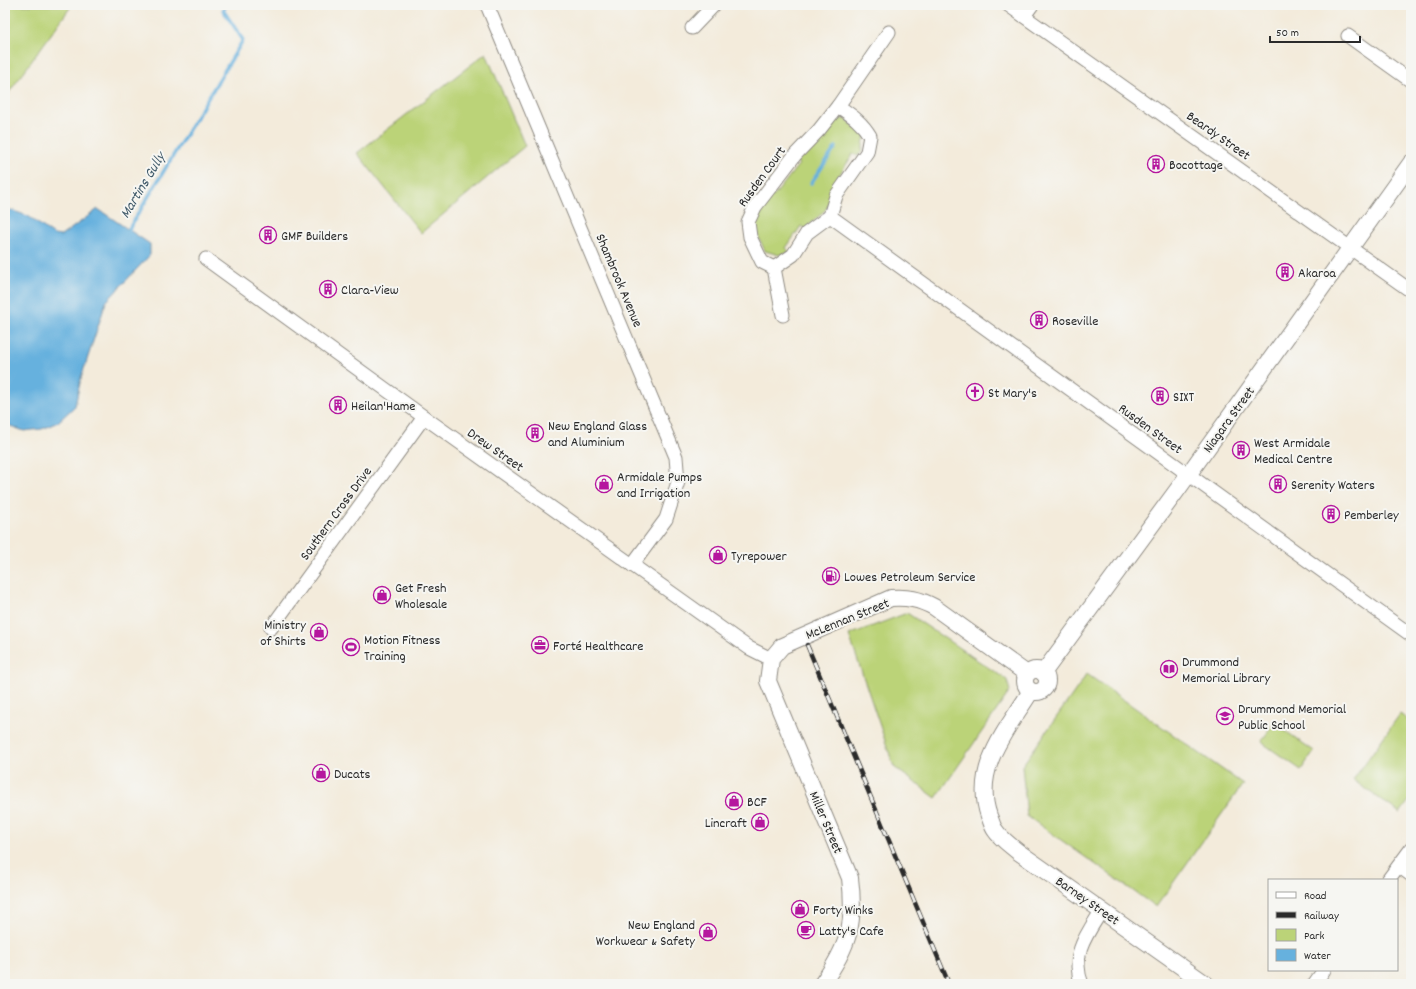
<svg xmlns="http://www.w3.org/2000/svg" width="1416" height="989" viewBox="0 0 1416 989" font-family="Dekko,sans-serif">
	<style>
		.green { fill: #bbd378; stroke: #737f52 }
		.water { fill: #66b1de; stroke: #486e84 }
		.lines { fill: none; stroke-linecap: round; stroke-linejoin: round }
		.stream { stroke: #66b1de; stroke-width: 3.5 }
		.minor-casing { stroke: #8f8b83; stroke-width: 15 }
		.tertiary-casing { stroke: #8f8b83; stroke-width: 18 }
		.minor { stroke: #fff; stroke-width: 13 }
		.tertiary { stroke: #fff; stroke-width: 16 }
		.rail-casing { stroke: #2b2b2b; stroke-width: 4.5 }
		.rail { stroke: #f6f6f2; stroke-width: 3; stroke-dasharray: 9; stroke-linecap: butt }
		.labels { text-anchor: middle; stroke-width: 4; stroke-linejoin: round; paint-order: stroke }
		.street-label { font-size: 14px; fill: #2b2b2b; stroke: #f6f6f2 }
		.poi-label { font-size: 14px; fill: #2b2b2b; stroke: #f6f6f2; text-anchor: start }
		.water-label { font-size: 15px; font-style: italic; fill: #405a6a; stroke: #f6f6f2 }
	</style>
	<rect width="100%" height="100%" fill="#f6f6f2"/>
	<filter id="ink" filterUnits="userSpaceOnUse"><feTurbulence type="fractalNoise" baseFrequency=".025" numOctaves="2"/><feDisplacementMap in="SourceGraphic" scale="8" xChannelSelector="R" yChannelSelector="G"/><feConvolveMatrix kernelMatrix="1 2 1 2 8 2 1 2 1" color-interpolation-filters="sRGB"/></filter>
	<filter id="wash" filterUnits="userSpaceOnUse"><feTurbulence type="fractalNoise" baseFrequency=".012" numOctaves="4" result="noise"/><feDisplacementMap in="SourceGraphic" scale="16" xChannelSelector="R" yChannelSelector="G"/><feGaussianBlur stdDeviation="0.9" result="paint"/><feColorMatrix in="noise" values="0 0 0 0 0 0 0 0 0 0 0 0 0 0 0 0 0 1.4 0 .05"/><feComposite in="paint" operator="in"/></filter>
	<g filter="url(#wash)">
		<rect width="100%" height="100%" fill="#f3ebdb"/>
		<g class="green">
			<polygon points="5,5 72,5 5,98"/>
			<polygon points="486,53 525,146 421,233 357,153"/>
			<path d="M836 118 846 119 865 135 862 151 858 156 853 154 838 177 840 180C830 192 833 198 826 209 825 211 809 225 806 229L801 226 786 248 790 252 779 255 765 251C752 223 749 220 769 194L774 196 799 164 795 161Z"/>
			<polygon points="907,613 1007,680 1010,691 936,798 894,767 849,635"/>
			<polygon points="1087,674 1243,784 1156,907 1027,816 1022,766"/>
			<polygon points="1400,714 1411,722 1411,798 1400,813 1353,780"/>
			<polygon points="1274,723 1314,751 1301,770 1261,742"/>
		</g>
		<polygon class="water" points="5,208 28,216 54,235 61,236 98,209 150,244 150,255 106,302 81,378 75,406 58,422 42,429 24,431 5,424"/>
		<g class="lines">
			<g class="stream">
				<polyline points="811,183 836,147"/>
				<polyline points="127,232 243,40 223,10 227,5"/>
			</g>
		</g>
	</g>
	<g filter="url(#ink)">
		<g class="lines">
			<g class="minor-casing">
				<g id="minor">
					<polyline points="487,5 676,457 678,482 666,519 632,565"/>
					<polyline points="1008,5 1411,291"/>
					<polyline points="1024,16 1032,5"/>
					<polyline points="692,28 714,5"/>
					<polyline points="1348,36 1411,81"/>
					<polyline points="830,216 1411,635"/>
					<polyline points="206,259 424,417 749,648 771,659"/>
					<polyline points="774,268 762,262 750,237 748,222 755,207 795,155 819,130 838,106 889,32"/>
					<path d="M774 268 793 255 807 233 830 216 836 196 867 152 870 136C862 122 851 115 838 106"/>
					<polyline points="774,268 783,315"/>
					<polyline points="271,628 424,417"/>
					<polyline points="1399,866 1411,875"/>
					<polyline points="1388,880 1411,849"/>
					<path d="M1082 984C1070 955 1087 934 1102 910"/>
					<polyline points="1314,984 1324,970"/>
				</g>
			</g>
			<g class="tertiary-casing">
				<g id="tertiary">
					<circle cx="1036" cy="681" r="11"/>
					<polyline points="1043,673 1178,489 1411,163"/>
					<path d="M1031 691C1007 730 972 768 989 816 991 820 992 826 995 830 1000 838 1010 845 1017 851L1206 984"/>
					<path d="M822 984C848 947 856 924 850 878L768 681 771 659 782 646 891 598C908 597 919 599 934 607L1027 674"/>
				</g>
			</g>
			<use href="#minor" class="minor"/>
			<use href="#tertiary" class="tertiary"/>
			<g class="rail-casing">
				<polyline id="rail" points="807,645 949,984"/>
			</g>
			<use href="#rail" class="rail"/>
		</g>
	</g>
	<defs>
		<g id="building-ring" transform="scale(0.9)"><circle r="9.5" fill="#f6f6f2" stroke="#b5179e" stroke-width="1.5"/><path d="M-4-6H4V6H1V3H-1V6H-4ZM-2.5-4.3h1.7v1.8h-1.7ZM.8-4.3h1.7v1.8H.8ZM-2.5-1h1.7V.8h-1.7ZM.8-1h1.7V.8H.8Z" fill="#b5179e"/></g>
		<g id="church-ring" transform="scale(0.9)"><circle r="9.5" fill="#f6f6f2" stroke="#b5179e" stroke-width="1.5"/><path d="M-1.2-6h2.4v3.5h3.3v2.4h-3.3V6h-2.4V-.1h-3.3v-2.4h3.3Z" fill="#b5179e"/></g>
		<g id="shop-ring" transform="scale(0.9)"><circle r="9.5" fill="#f6f6f2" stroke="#b5179e" stroke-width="1.5"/><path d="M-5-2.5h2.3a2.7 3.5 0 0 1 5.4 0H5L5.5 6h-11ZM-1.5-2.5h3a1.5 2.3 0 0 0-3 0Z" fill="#b5179e"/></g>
		<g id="fuel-ring" transform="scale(0.9)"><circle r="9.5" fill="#f6f6f2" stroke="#b5179e" stroke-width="1.5"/><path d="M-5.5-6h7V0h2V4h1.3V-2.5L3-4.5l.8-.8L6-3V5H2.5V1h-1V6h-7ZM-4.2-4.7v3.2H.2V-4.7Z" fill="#b5179e"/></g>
		<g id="office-ring" transform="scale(0.9)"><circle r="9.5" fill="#f6f6f2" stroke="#b5179e" stroke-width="1.5"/><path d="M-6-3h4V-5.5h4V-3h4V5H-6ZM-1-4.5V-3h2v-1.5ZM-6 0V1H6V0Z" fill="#b5179e"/></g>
		<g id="stadium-ring" transform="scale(0.9)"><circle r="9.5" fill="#f6f6f2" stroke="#b5179e" stroke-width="1.5"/><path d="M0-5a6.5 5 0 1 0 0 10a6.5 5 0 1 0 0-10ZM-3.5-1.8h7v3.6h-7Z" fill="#b5179e"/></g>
		<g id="library-ring" transform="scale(0.9)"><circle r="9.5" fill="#f6f6f2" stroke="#b5179e" stroke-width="1.5"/><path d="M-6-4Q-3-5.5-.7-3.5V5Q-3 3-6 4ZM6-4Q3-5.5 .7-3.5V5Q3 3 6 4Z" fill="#b5179e"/></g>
		<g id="school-ring" transform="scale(0.9)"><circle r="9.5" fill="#f6f6f2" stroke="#b5179e" stroke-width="1.5"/><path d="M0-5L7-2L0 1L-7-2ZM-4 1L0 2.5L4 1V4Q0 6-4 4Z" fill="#b5179e"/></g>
		<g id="cafe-ring" transform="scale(0.9)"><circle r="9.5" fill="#f6f6f2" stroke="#b5179e" stroke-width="1.5"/><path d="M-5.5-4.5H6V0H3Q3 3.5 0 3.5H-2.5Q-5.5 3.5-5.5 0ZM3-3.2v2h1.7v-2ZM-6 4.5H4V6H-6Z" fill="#b5179e"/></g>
	</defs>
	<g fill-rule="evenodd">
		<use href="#building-ring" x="1156" y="164"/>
		<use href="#building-ring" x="268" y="235"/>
		<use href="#building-ring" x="1285" y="272"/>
		<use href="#building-ring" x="328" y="289"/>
		<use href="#building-ring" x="1039" y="320"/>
		<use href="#church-ring" x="975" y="392"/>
		<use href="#building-ring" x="1160" y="396"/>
		<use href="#building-ring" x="338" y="405"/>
		<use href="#building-ring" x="535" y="433"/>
		<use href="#building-ring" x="1241" y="450"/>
		<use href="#shop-ring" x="604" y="484"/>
		<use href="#building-ring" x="1278" y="484"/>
		<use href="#building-ring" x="1331" y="514"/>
		<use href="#shop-ring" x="718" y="555"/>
		<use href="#fuel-ring" x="831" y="576"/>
		<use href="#shop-ring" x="382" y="595"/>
		<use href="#shop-ring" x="319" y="632"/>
		<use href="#office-ring" x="540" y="645"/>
		<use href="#stadium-ring" x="351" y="647"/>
		<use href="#library-ring" x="1169" y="669"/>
		<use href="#school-ring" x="1225" y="716"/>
		<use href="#shop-ring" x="321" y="773"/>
		<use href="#shop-ring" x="734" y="801"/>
		<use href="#shop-ring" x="760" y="822"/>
		<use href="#shop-ring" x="800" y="909"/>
		<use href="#cafe-ring" x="806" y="930"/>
		<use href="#shop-ring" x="708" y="932"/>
	</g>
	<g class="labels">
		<g class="street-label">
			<text transform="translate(1219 135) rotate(35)" y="5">Beardy Street</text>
			<text transform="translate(761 176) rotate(-54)" y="5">Rusden Court</text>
			<text transform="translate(620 280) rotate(67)" y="5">Shambrook Avenue</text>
			<text transform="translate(1228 419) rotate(-54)" y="5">Niagara Street</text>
			<text transform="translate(1151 428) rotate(36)" y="5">Rusden Street</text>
			<text transform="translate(496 449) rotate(35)" y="5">Drew Street</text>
			<text transform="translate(335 513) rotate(-54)" y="5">Southern Cross Drive</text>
			<text transform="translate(847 618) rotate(-22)" y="5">McLennan Street</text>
			<text transform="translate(827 822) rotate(67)" y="5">Miller Street</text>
			<text transform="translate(1088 900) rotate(35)" y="5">Barney Street</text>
		</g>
		<g class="poi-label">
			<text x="1169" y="169">Bocottage</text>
			<text x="281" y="240">GMF Builders</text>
			<text x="1298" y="277">Akaroa</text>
			<text x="341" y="294">Clara-View</text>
			<text x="1052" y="325">Roseville</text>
			<text x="988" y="397">St Mary's</text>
			<text x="1173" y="401">SIXT</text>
			<text x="351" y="410">Heilan'Hame</text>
			<text x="548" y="430">New England Glass<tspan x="548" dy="16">and Aluminium</tspan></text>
			<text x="1254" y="447">West Armidale<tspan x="1254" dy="16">Medical Centre</tspan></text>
			<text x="617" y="481">Armidale Pumps<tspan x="617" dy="16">and Irrigation</tspan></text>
			<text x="1291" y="489">Serenity Waters</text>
			<text x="1344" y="519">Pemberley</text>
			<text x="731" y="560">Tyrepower</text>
			<text x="844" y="581">Lowes Petroleum Service</text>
			<text x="395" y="592">Get Fresh<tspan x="395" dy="16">Wholesale</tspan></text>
			<text x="306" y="629" text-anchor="end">Ministry<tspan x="306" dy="16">of Shirts</tspan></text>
			<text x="364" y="644">Motion Fitness<tspan x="364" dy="16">Training</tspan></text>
			<text x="553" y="650">Forté Healthcare</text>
			<text x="1182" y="666">Drummond<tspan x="1182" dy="16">Memorial Library</tspan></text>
			<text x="1238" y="713">Drummond Memorial<tspan x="1238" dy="16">Public School</tspan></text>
			<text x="334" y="778">Ducats</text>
			<text x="747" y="806">BCF</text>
			<text x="747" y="827" text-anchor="end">Lincraft</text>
			<text x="813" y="914">Forty Winks</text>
			<text x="695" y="929" text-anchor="end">New England<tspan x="695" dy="16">Workwear &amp; Safety</tspan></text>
			<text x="819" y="935">Latty's Cafe</text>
		</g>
		<g class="water-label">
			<text transform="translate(142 185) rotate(-59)" y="5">Martins Gully</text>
		</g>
	</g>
	<rect width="1416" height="989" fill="none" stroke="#f6f6f2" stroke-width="20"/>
	<rect x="1268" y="879" width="130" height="92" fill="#f6f6f2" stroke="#a5a5a2"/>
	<rect x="1276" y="892" width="20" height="6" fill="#ffffff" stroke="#a5a5a2"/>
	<text x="1304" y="899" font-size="12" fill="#2b2b2b">Road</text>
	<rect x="1276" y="912" width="20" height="6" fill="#2b2b2b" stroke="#a5a5a2"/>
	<text x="1304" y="919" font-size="12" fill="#2b2b2b">Railway</text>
	<rect x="1276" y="929" width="20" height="12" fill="#bbd378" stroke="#a5a5a2"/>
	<text x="1304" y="939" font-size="12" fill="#2b2b2b">Park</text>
	<rect x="1276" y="949" width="20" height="12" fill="#66b1de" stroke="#a5a5a2"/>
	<text x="1304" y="959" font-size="12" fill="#2b2b2b">Water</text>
	<path d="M1270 36v6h90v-6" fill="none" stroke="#2b2b2b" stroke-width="2"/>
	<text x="1276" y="36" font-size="12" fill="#2b2b2b" stroke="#f6f6f2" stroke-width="3" paint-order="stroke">50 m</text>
</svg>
